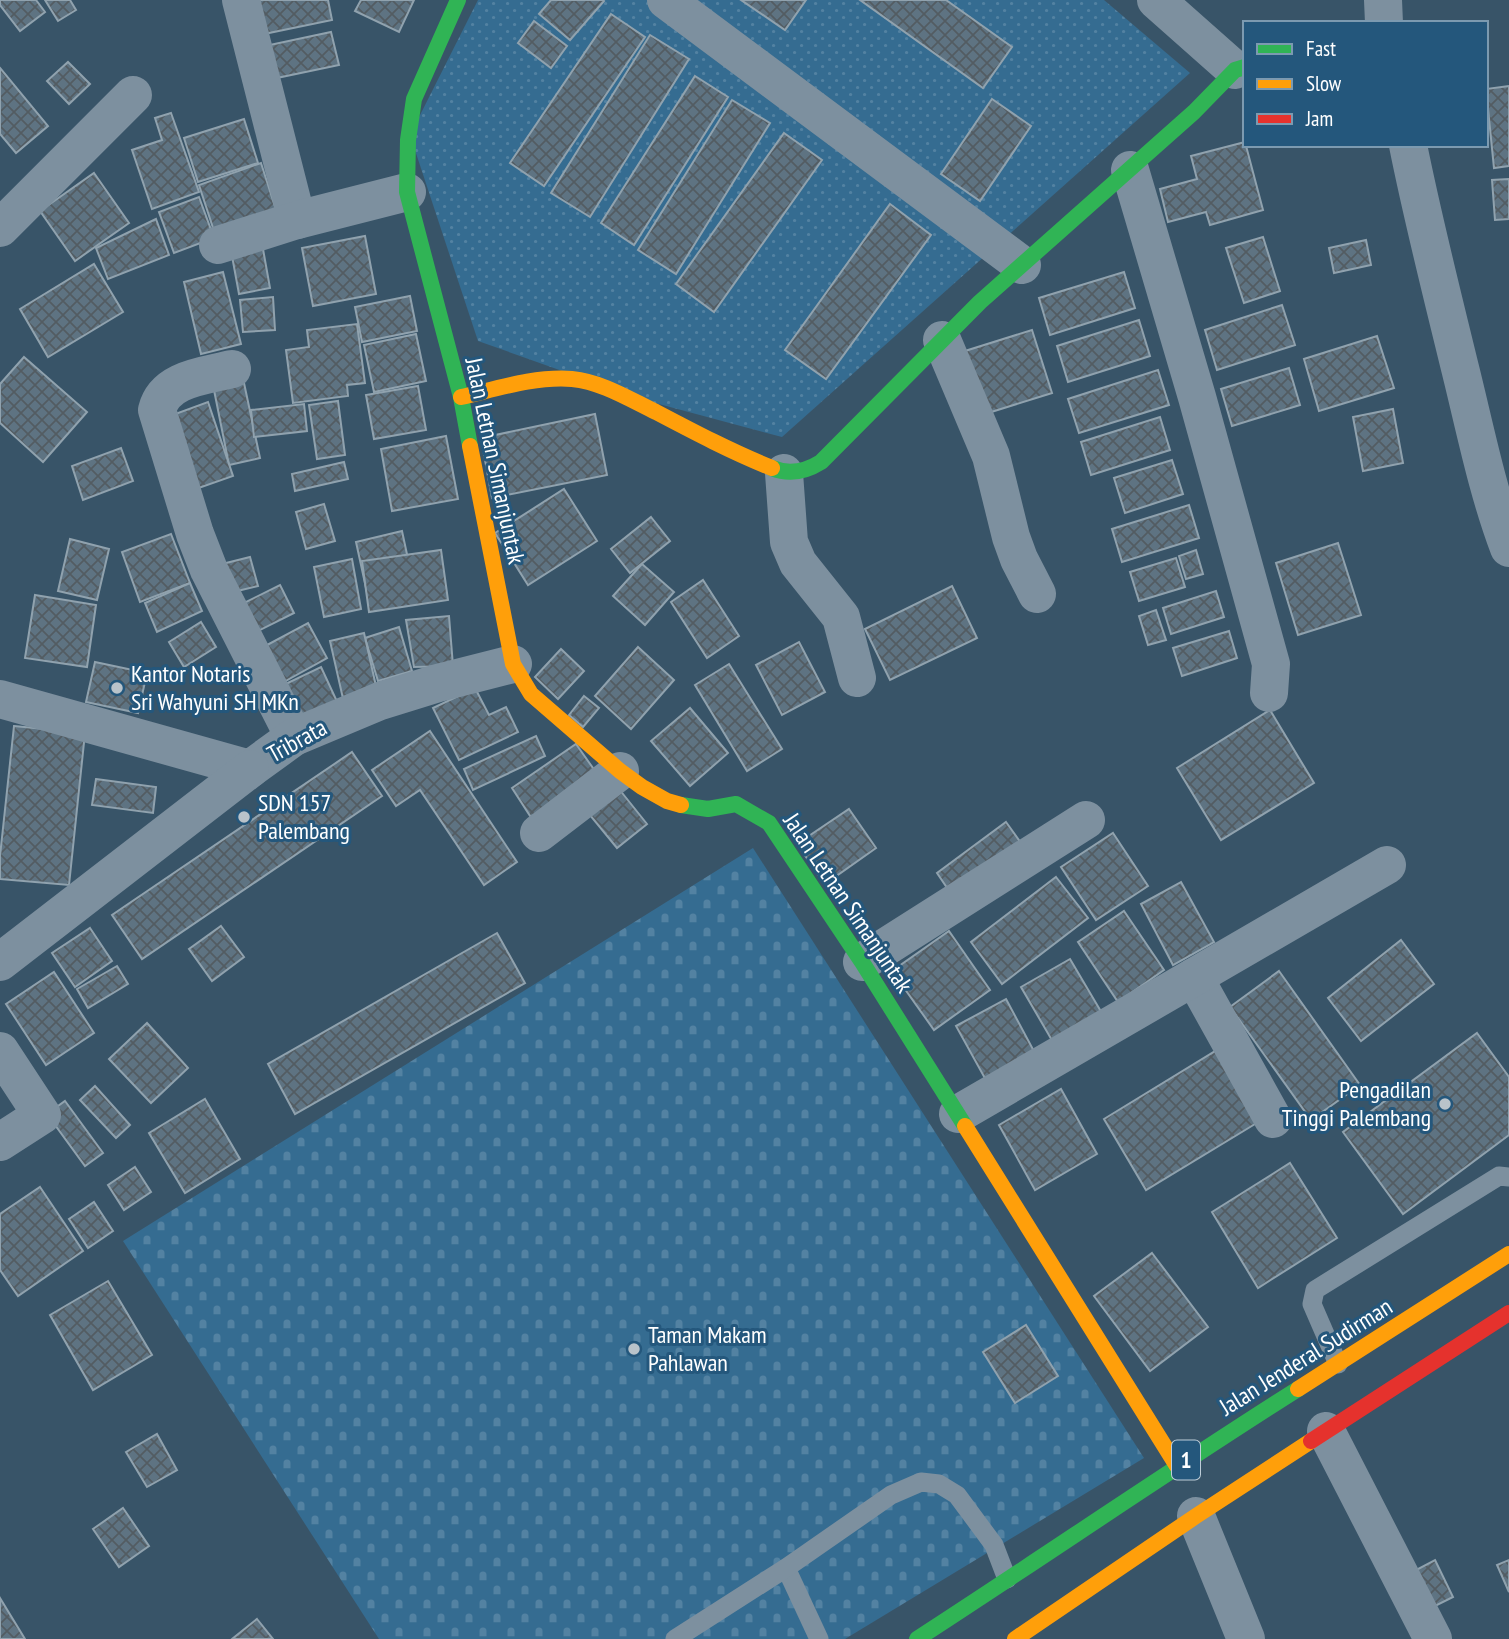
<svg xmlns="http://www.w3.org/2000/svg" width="1509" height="1639" viewBox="0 0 1509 1639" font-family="'PT Sans Narrow',sans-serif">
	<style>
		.grass { fill: url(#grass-dots) }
		.cemetery { fill: url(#cemetery-stones) }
		.building { fill: url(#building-cross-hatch); stroke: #90a2ae; stroke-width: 2 }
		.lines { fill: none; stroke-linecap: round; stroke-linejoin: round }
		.lane { stroke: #7d909f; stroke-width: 19 }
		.street { stroke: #7d909f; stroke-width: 38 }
		.fast { stroke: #30b455; stroke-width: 16 }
		.slow { stroke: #ff9f0a; stroke-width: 16 }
		.jam { stroke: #e5322d; stroke-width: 16 }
		.poi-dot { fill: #b9c3ca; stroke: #24577c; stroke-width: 2.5 }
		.labels { text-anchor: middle; stroke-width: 6; stroke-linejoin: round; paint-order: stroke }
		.shield { fill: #24577c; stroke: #bdcdd8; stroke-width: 2 }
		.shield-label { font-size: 23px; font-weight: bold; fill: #fff }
		.street-label { font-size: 24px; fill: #fff; stroke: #24577c }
		.poi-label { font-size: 24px; fill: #fff; stroke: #24577c; text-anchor: start }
	</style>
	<defs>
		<pattern id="grass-dots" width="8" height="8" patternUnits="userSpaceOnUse" patternTransform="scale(1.75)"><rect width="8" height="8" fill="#356c91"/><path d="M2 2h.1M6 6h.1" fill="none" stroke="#5382a2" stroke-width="1.8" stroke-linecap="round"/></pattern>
		<pattern id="cemetery-stones" width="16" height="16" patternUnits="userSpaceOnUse" patternTransform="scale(1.75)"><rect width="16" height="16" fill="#356c91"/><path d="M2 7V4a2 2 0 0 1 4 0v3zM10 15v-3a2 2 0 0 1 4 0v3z" fill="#5382a2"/></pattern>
		<pattern id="building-cross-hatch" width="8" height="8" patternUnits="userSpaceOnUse" patternTransform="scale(1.75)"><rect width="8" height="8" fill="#5e7382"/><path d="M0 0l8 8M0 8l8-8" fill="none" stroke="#535c62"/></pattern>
	</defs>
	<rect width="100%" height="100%" fill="#385468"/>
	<polygon class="grass" points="478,0 1104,0 1190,73 782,437 644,400 478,341 410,135"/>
	<polygon class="cemetery" points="753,848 1144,1458 845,1639 379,1639 123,1241"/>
	<g class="building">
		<polygon points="0,0 36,0 45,12 20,31 0,5"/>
		<polygon points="45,0 70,0 76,10 58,21"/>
		<polygon points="257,0 328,0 332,20 264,34"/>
		<polygon points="361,0 414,0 399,32 355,11"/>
		<polygon points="551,0 603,0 604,1 570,40 539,14"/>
		<polygon points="741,0 806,0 785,30"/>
		<polygon points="860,0 946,0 1012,47 983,88"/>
		<polygon points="611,14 645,37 544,186 510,163"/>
		<polygon points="534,21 567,46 551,68 518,43"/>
		<polygon points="331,32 339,65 272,79 265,46"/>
		<polygon points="650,35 689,59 590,217 551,193"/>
		<polygon points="68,62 90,84 69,104 47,81"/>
		<polygon points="0,68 48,126 16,153 0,134"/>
		<polygon points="695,76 728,97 634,245 601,223"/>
		<polygon points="1509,86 1509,166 1494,168 1486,89"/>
		<polygon points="992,99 1031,126 980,201 941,174"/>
		<polygon points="732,100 770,123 676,274 638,250"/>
		<polygon points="171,113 199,192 152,209 132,150 162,140 155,118"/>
		<polygon points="244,119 258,163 198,182 184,138"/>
		<polygon points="784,133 822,160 714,312 676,284"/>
		<polygon points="1245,142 1263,210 1210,225 1206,212 1168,222 1160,189 1197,179 1191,156"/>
		<polygon points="261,163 277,213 215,234 199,185"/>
		<polygon points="94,173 129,223 75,261 40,211"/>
		<polygon points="1509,179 1509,219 1495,220 1492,180"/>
		<polygon points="199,197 214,238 174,253 159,212"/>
		<polygon points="890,204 931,235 826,379 785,350"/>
		<polygon points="156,219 169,255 108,279 96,248"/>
		<polygon points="365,236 376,294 313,306 302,248"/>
		<polygon points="1263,237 1280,291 1244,303 1226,248"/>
		<polygon points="1366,240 1371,265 1334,273 1329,248"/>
		<polygon points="263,249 270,288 239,294 232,256"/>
		<polygon points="94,264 123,312 48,357 20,309"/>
		<polygon points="223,272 241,344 201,354 184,282"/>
		<polygon points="1124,272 1135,308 1050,335 1039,298"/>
		<polygon points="410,296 417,331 362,342 355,307"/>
		<polygon points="273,297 275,330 243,332 240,300"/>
		<polygon points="1282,305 1295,345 1217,370 1205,330"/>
		<polygon points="1139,320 1150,356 1068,382 1057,346"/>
		<polygon points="357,324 365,383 347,385 348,396 293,403 286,350 309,347 307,330"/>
		<polygon points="1032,330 1052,393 985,414 965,351"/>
		<polygon points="416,334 426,381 374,392 364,345"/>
		<polygon points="1377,336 1394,388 1319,411 1304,359"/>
		<polygon points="24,357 87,412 43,462 0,423 0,384"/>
		<polygon points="1289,368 1300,405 1232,426 1221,389"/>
		<polygon points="1158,370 1169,405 1079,433 1068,399"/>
		<polygon points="244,383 260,458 229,465 214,390"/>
		<polygon points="418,386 426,430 374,439 366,395"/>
		<polygon points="338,401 345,455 317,459 309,405"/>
		<polygon points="208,402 233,476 193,490 167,417"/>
		<polygon points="304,404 307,431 254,437 251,410"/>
		<polygon points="1393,409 1403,463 1363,471 1353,417"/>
		<polygon points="595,414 607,475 492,498 481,438"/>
		<polygon points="1160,417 1170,450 1091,475 1081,442"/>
		<polygon points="446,436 458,499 392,511 381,449"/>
		<polygon points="121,448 133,481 83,500 72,466"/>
		<polygon points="1172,460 1183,494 1125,513 1114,478"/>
		<polygon points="344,462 348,479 295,491 292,474"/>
		<polygon points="564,489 597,541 528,585 495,533"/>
		<polygon points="324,504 335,541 306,549 296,512"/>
		<polygon points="1189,505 1199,538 1122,562 1112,529"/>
		<polygon points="651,517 670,541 630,573 611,549"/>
		<polygon points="402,531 417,601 371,611 356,542"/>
		<polygon points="171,534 190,583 140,602 122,552"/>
		<polygon points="70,539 109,549 97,600 58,591"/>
		<polygon points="1338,543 1361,615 1298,635 1276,563"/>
		<polygon points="441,550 448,600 369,612 362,561"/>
		<polygon points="1196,550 1203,574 1186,579 1179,556"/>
		<polygon points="250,557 258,586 229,593 222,564"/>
		<polygon points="1176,558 1185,587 1139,601 1130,572"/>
		<polygon points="352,559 361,609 324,617 314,567"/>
		<polygon points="642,564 674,592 645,625 613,596"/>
		<polygon points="703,580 739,636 707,658 671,602"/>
		<polygon points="190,583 202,611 157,632 145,603"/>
		<polygon points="280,585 294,613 254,633 240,605"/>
		<polygon points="952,586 977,638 890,680 865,629"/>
		<polygon points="1216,591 1224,617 1171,634 1163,608"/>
		<polygon points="35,595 96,605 87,667 25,658"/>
		<polygon points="1156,610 1166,640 1148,645 1139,616"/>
		<polygon points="449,616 453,666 414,667 406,620"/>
		<polygon points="201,622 216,647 184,667 169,642"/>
		<polygon points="308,623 327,658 273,688 254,652"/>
		<polygon points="399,627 412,671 378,681 365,638"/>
		<polygon points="1229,631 1237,658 1182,676 1173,648"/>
		<polygon points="364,633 378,695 344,703 330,641"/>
		<polygon points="799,642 825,692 782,715 756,665"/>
		<polygon points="638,647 674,680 631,729 595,696"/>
		<polygon points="561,649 584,671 558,699 535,677"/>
		<polygon points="95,662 147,673 138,713 86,702"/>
		<polygon points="729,664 782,749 747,771 695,685"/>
		<polygon points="321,667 340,708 293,731 273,690"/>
		<polygon points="475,688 489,715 506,707 518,732 459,760 433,708"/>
		<polygon points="584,696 599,708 583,727 569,715"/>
		<polygon points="690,708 728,753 690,786 651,741"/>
		<polygon points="1270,710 1314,783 1221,840 1177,768"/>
		<polygon points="14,726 85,733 69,885 0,879 0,856"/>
		<polygon points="430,731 517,862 484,885 420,790 396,806 372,770"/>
		<polygon points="536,736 545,756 473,790 464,769"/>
		<polygon points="576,744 600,778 534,822 512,788"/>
		<polygon points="352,752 382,796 142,959 112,915"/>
		<polygon points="96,779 156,787 153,813 92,805"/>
		<polygon points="619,789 647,824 617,848 589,814"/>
		<polygon points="849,809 876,848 825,884 797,844"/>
		<polygon points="1006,822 1026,850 956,901 937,873"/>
		<polygon points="1113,833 1148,886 1096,920 1061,867"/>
		<polygon points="1056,877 1088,918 1002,984 971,942"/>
		<polygon points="1181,882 1214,942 1173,965 1141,904"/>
		<polygon points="1124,911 1164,970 1118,1002 1078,942"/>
		<polygon points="221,926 244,957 212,981 189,949"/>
		<polygon points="90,928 112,961 75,987 52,953"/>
		<polygon points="949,931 990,990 934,1030 892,971"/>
		<polygon points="497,933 525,983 295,1114 268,1064"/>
		<polygon points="1401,940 1434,984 1361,1041 1328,998"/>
		<polygon points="1070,959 1106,1020 1057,1049 1021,987"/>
		<polygon points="117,966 128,984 88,1008 77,989"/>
		<polygon points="1279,971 1360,1085 1311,1120 1230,1007"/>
		<polygon points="54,972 94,1033 46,1065 6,1004"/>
		<polygon points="1006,999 1036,1055 987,1082 956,1026"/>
		<polygon points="147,1023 188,1068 151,1103 109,1059"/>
		<polygon points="1477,1033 1509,1077 1509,1135 1403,1214 1343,1132"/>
		<polygon points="1217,1050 1260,1121 1146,1190 1104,1119"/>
		<polygon points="95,1086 130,1125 116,1138 80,1100"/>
		<polygon points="1061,1089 1097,1154 1035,1190 999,1125"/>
		<polygon points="205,1099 240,1159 185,1193 149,1133"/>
		<polygon points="65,1101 103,1153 85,1166 47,1114"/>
		<polygon points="1290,1163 1337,1238 1258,1288 1212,1212"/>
		<polygon points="135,1167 151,1192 124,1210 108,1185"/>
		<polygon points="40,1187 83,1251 18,1296 0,1270 0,1214"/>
		<polygon points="94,1202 113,1231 88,1248 69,1219"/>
		<polygon points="1152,1253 1208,1327 1150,1371 1094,1296"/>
		<polygon points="108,1281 152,1355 93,1390 50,1315"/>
		<polygon points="1026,1325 1058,1376 1015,1403 983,1352"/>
		<polygon points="157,1434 177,1470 147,1487 126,1452"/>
		<polygon points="123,1508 149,1546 119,1567 93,1529"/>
		<polygon points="1435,1560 1453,1597 1419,1614 1401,1578"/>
		<polygon points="1509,1560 1509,1592 1497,1565"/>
		<polygon points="0,1598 25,1639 0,1639"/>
		<polygon points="257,1619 273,1639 232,1639"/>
	</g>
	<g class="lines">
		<g class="lane">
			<polyline points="1338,1364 1312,1304 1315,1290 1499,1176 1509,1177"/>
			<polyline points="786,1568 819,1639"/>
			<polyline points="675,1639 786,1568 891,1495 921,1482 939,1484 957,1495 994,1545 1007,1579"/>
		</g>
		<g class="street">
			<polyline points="241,0 297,220"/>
			<polyline points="666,0 1022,265"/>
			<polyline points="1156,0 1235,70"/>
			<polyline points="1383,0 1384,23"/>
			<path d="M1408 145C1423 220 1442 294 1460 368 1475 428 1487 490 1509 548"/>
			<polyline points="1130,170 1197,397 1271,664 1269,693"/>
			<polyline points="0,228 133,95"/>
			<polyline points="218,245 297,220 407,192"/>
			<polyline points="942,340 991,456 1011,537 1019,559 1037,594"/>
			<path d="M232 369C205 376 165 378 157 410L195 534 209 570 294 737"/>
			<polyline points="784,473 789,542 798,563 841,617 857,678"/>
			<polyline points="0,699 250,769 294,737 380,701 438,683 513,664"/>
			<polyline points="539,833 620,771"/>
			<polyline points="0,962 250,769"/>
			<polyline points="862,962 1086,820"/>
			<polyline points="1194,977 1273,1119"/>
			<polyline points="0,1051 42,1115 0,1142"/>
			<polyline points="958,1114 1387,865"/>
			<polyline points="1326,1431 1433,1639"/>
			<polyline points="1196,1516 1246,1639"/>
		</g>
		<g class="fast">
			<polyline points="458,0 414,99 408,140 407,192 461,397 470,446"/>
			<path d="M772 468C789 475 805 472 821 462L980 302 1194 112 1235 70 1245 67"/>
			<polyline points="681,805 708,809 736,804 769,823 862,962 965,1126"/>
			<path d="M917 1639C1045 1556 1170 1470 1298 1389"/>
		</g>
		<g class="slow">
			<path d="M461 397C496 389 535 376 572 379 602 382 629 399 656 412 694 432 732 452 772 468"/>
			<polyline points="470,446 513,664 531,694 620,771 642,787 667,801 681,805"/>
			<polyline points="965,1126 1177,1466"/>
			<polyline points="1298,1389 1509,1254"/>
			<polyline points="1015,1639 1196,1516 1311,1441"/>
		</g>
		<polyline class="jam" points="1311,1441 1509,1313"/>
	</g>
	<g class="poi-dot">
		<circle cx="117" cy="688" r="7"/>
		<circle cx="244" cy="817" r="7"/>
		<circle cx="1445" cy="1104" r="7"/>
		<circle cx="634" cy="1349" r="7"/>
	</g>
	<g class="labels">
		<rect class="shield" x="1172" y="1440.5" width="28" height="39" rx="5"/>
		<g class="shield-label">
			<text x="1186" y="1468">1</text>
		</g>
		<g class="street-label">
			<text transform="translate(495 461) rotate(78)" y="8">Jalan Letnan Simanjuntak</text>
			<text transform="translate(297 741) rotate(-29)" y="8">Tribrata</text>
			<text transform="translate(848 903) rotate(56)" y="8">Jalan Letnan Simanjuntak</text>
			<text transform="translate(1306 1357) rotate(-32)" y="8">Jalan Jenderal Sudirman</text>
		</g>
		<g class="poi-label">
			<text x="131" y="682">Kantor Notaris<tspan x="131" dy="28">Sri Wahyuni SH MKn</tspan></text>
			<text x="258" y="811">SDN 157<tspan x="258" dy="28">Palembang</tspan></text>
			<text x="1431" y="1098" text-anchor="end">Pengadilan<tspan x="1431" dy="28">Tinggi Palembang</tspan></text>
			<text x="648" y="1343">Taman Makam<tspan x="648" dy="28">Pahlawan</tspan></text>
		</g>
	</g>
	<rect x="1243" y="21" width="245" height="126" fill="#24577c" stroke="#7c9ab0" stroke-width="2"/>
	<rect x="1257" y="44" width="35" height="10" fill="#30b455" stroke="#7c9ab0" stroke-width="2"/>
	<text x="1306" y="56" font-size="21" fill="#ffffff">Fast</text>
	<rect x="1257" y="79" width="35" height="10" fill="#ff9f0a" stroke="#7c9ab0" stroke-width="2"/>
	<text x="1306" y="91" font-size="21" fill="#ffffff">Slow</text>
	<rect x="1257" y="114" width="35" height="10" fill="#e5322d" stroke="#7c9ab0" stroke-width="2"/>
	<text x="1306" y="126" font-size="21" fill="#ffffff">Jam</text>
</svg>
